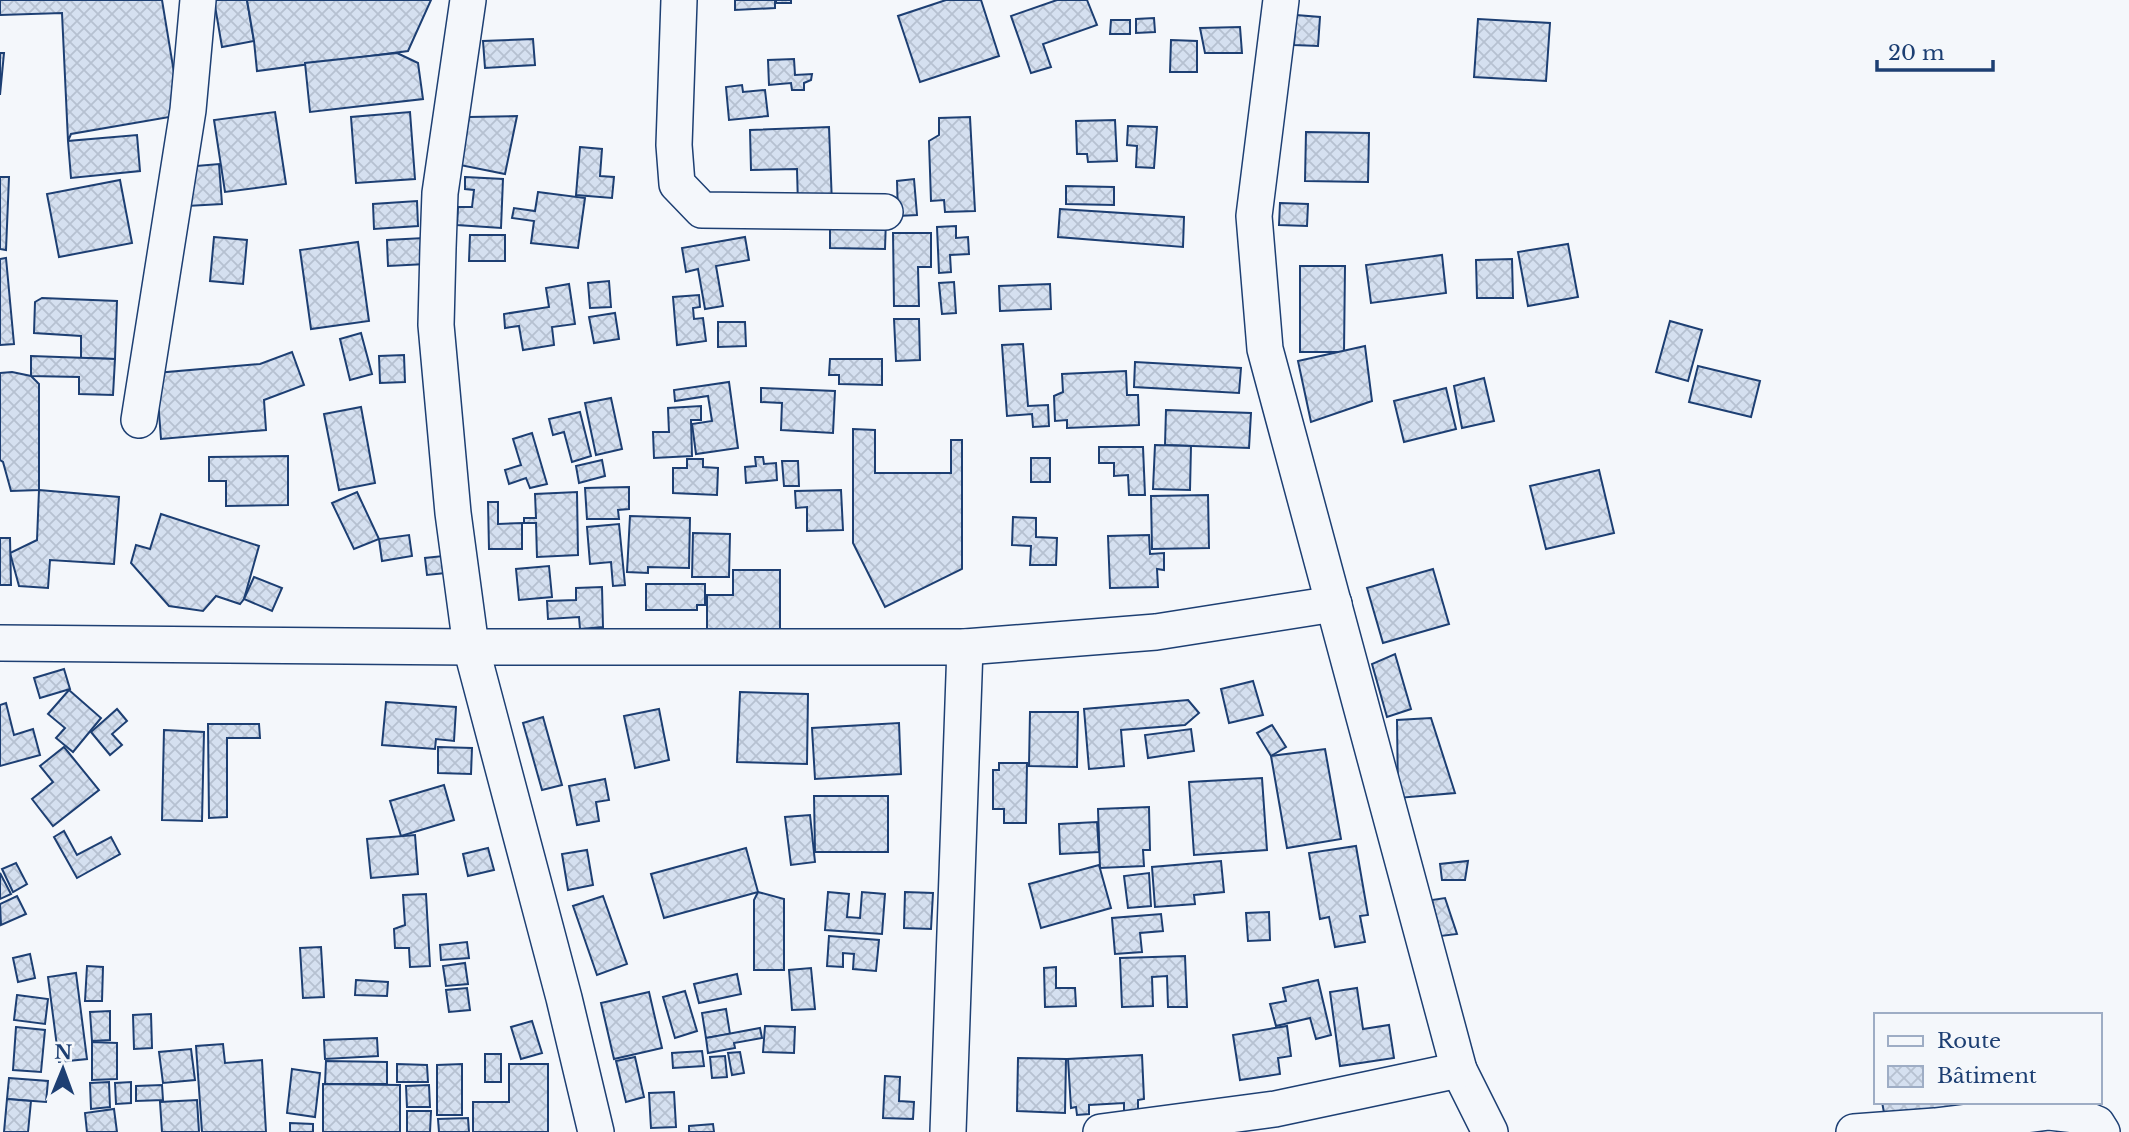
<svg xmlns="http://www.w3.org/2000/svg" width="2129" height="1132" viewBox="0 0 2129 1132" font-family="'Libre Baskerville',serif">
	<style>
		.building { fill: url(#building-cross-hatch); stroke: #1d3f73; stroke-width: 2 }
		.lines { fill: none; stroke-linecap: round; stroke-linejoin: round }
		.minor-casing { stroke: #1d3f73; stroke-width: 38 }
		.minor { stroke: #f4f7fb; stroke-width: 35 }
	</style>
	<defs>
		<pattern id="building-cross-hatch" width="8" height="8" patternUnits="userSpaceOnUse" patternTransform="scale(1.75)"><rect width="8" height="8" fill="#d5e0f0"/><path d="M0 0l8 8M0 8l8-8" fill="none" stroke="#b6c1d1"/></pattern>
	</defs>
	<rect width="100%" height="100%" fill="#f4f7fb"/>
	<g class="building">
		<polygon points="0,0 162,0 181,115 71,134 68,141 62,13 0,15"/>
		<polygon points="214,0 247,0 254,41 222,47"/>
		<polygon points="247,0 431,0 408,51 257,71 254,41"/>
		<polygon points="735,0 775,0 775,8 735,10"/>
		<rect x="776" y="0" width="15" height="3"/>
		<polygon points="946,0 981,0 999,56 920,82 898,16"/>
		<polygon points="1057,0 1087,0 1097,25 1043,44 1051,67 1031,73 1011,16"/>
		<polygon points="1296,15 1320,17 1318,46 1294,45"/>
		<polygon points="1154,18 1155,32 1136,33 1136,19"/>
		<polygon points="1478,19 1550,23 1546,81 1474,77"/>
		<polygon points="1111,20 1130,20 1130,34 1110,34"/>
		<polygon points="1240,27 1242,53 1205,53 1200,28"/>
		<polygon points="533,39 535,65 485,68 483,41"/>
		<polygon points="1171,40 1197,41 1197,72 1170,72"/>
		<polygon points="0,53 4,53 0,95"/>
		<polygon points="397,53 418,63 423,99 310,112 305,63"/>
		<polygon points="794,59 795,75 812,74 811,80 804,83 804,90 792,90 791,83 769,85 768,60"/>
		<polygon points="742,85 743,92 765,90 768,116 729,120 726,87"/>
		<polygon points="275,112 286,184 225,192 214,120"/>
		<polygon points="410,112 415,179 356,183 351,117"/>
		<polygon points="517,116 505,174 460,165 469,117"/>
		<polygon points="970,117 975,211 945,212 944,200 931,201 929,141 939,135 939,118"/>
		<polygon points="1115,120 1117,161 1088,162 1087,154 1077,154 1076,121"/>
		<polygon points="1128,126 1157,127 1154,168 1136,167 1137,146 1127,145"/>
		<polygon points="829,127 832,204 798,205 797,169 751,170 750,130"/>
		<polygon points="1306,132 1369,133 1368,182 1305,181"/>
		<polygon points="137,135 140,171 71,178 68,141"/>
		<polygon points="580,147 602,149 600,176 614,177 612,198 576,195"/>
		<polygon points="219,164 222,204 187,206 185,167"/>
		<polygon points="0,177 9,177 6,250 0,249"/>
		<polygon points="465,177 503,179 501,228 457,225 458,207 472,207 474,190 465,189"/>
		<polygon points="914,179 917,215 898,216 897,181"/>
		<polygon points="120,180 132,243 59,257 47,194"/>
		<polygon points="1066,186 1114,187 1114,205 1066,204"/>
		<polygon points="538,192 585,198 578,248 531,243 534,221 512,218 514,208 535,211"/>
		<polygon points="417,201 418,226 374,229 373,204"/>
		<polygon points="1280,203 1308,204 1307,226 1279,225"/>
		<polygon points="1060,209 1184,217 1183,247 1058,237"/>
		<polygon points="830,218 886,219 885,249 830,248"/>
		<polygon points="956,226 956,238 968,237 969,254 950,255 951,272 939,273 937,227"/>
		<polygon points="893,233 931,233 931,267 918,267 919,306 894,306"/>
		<polygon points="470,235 505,235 505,261 469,261"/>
		<polygon points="214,237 247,240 243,284 210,281"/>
		<polygon points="745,237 749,260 716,266 723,306 705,309 698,269 686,272 682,248"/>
		<polygon points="424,238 426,264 388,266 387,240"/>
		<polygon points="358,242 369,321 311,329 300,250"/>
		<polygon points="1568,244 1578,297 1528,306 1518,252"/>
		<polygon points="1442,255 1446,293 1371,303 1366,265"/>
		<polygon points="6,258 14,344 0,345 0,259"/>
		<polygon points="1512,259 1513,298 1477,298 1476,260"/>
		<polygon points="1300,266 1345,266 1344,352 1300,352"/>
		<polygon points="609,281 611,307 590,308 588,283"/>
		<polygon points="954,282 956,313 942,314 939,283"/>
		<polygon points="569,284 575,324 552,327 554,345 523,350 519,326 505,328 504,314 549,307 546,288"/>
		<polygon points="1050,284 1051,309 1000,311 999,286"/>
		<polygon points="699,295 700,307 693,308 694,319 703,318 706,341 677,345 673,297"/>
		<polygon points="42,298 117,301 115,359 81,358 81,336 34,333 35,302"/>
		<polygon points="615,313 619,339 594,343 589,317"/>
		<polygon points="894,319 919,319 920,360 896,361"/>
		<polygon points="1670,321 1702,330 1688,381 1656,372"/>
		<polygon points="718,322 745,322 746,346 718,347"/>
		<polygon points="361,333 372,374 350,380 340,339"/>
		<polygon points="1023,344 1028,406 1048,405 1049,426 1033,427 1032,414 1007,416 1002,345"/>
		<polygon points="1365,346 1372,401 1311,422 1298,361"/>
		<polygon points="292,352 304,385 264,400 266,430 161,439 156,373 260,364"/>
		<polygon points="404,355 405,382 380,383 379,356"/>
		<polygon points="31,356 115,359 113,395 79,394 79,377 31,376"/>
		<polygon points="830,359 882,359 882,385 839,384 839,375 829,375"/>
		<polygon points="1135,362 1241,368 1239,393 1134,387"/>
		<polygon points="1698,366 1760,381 1751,417 1689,402"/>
		<polygon points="1126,371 1127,395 1138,395 1139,425 1067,428 1067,420 1055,421 1054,396 1063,392 1062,374"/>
		<polygon points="12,372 31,376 39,384 39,490 11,491 3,462 0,460 0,373"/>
		<polygon points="1484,378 1494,421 1462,428 1454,386"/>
		<polygon points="729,382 738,448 696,454 692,424 712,421 708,396 675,401 674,390"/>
		<polygon points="761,388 835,391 833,433 781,430 782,403 761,402"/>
		<polygon points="1446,388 1456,429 1404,442 1394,401"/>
		<polygon points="611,398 622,449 596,455 585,403"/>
		<polygon points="701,406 701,420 691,420 692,456 654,458 653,432 669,432 668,408"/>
		<polygon points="361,407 375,483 339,490 324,414"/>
		<polygon points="1166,410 1251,413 1249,448 1165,445"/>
		<polygon points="580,412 591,456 572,462 564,432 553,435 549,419"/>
		<polygon points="853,429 875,430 875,473 951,473 951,440 962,440 962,569 885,607 853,543"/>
		<polygon points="532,433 547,484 530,488 526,478 509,484 505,470 521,465 513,439"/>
		<polygon points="1155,445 1191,446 1190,490 1153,489"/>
		<polygon points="1099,447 1143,447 1145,495 1129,495 1128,475 1114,476 1114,463 1099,463"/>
		<polygon points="288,456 288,505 226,506 226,481 209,481 209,457"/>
		<polygon points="755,457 763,457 764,464 776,463 777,480 746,483 745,467 756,466"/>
		<rect x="1031" y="458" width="19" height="24"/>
		<polygon points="687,459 703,459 703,467 718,468 717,495 673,493 673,468 687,468"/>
		<polygon points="602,460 605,476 579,483 576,466"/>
		<polygon points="782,461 798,461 799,486 784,486"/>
		<polygon points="1599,470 1614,533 1546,549 1530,486"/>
		<polygon points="629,487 629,509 618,510 619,519 587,519 585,488"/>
		<polygon points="39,490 119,497 114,564 50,560 48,588 19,586 10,553 37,540"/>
		<polygon points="841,490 843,530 807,531 807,507 796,508 795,491"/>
		<polygon points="357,492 379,539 354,549 332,503"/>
		<polygon points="577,492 578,555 537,557 536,523 524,523 524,518 536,518 535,494"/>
		<polygon points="1208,495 1209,548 1152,549 1151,496"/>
		<polygon points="488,502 498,502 498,524 522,523 522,549 489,549"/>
		<polygon points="161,514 259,546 244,599 240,604 216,596 203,611 169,606 131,563 136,545 150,549"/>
		<polygon points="630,516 690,518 689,568 648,567 648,573 627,572"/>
		<polygon points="1013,517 1036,518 1036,537 1057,538 1056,565 1030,565 1031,546 1012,545"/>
		<polygon points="619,524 625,585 613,586 611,562 590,564 587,527"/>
		<polygon points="693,533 730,534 729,577 692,577"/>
		<polygon points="409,535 412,556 382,561 379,539"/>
		<polygon points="1149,535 1150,554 1164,553 1164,570 1157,569 1158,587 1110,588 1108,536"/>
		<polygon points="0,538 10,538 11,585 0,585"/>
		<polygon points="443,556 445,573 427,575 425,558"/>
		<polygon points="549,566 552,597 519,600 516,569"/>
		<polygon points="1433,569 1449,624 1383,643 1367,588"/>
		<polygon points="733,570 780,570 780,632 707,633 707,595 733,595"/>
		<polygon points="254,577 282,588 272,611 244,599"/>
		<polygon points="646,584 705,584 705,605 697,605 697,610 646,610"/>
		<polygon points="602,587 603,627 580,629 579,617 548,619 547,601 576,600 576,588"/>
		<polygon points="1395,654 1411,709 1387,717 1372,664"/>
		<polygon points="64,669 70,689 40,698 34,678"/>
		<polygon points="1253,681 1263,715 1229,723 1221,689"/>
		<polygon points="69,690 101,718 73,752 56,738 65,728 48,714"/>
		<polygon points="740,692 808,694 807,764 737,762"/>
		<polygon points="1188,700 1199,713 1185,725 1121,730 1124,766 1089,769 1084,709"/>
		<polygon points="386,702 456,707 454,741 436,739 435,749 382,745"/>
		<polygon points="6,703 14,735 33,729 40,755 0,766 0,705"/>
		<polygon points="117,709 127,721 112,734 122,745 110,755 91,732"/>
		<polygon points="659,709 669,760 635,768 624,716"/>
		<polygon points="1030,712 1078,712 1077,767 1029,766"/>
		<polygon points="543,717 562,785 542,790 523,723"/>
		<polygon points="1431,718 1455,793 1398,798 1397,720"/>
		<polygon points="899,723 901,774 815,779 812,728"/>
		<polygon points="208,724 259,724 260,738 227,738 227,817 209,818"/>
		<polygon points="1272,725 1286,747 1271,756 1257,733"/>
		<polygon points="1191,729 1194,751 1148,758 1145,735"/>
		<polygon points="164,730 204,732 202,821 162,820"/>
		<polygon points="64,747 99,790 53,826 32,799 53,782 40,766"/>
		<polygon points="438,747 472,748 471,774 438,773"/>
		<polygon points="1325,749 1341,839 1287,848 1271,756"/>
		<polygon points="999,763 1027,763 1026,823 1004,823 1004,809 993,809 993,770 999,770"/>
		<polygon points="1262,778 1267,850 1194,855 1189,782"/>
		<polygon points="605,779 609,800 596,802 599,821 577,825 569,786"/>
		<polygon points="444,785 454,820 401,836 390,801"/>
		<polygon points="814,796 888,796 888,852 815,852"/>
		<polygon points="1149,807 1150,850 1143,850 1144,866 1100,868 1098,809"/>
		<polygon points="810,815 815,862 791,865 785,817"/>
		<polygon points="1097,822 1099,852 1060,854 1059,824"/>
		<polygon points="64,831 77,855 111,837 120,854 77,878 54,837"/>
		<polygon points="415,835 418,874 371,878 367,839"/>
		<polygon points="1356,846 1368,915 1360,916 1365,942 1335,947 1329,917 1320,919 1309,853"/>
		<polygon points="488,848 494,870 468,876 463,854"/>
		<polygon points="746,848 758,892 664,918 651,874"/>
		<polygon points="587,850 593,885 568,890 562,854"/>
		<polygon points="1221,861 1224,892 1194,895 1195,904 1155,907 1152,867"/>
		<polygon points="1468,861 1465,880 1442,880 1440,864"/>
		<polygon points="16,863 27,884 13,892 2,869"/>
		<polygon points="1099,865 1111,908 1041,928 1029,884"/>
		<polygon points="0,873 11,894 0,899"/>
		<polygon points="1149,873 1151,906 1128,908 1124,876"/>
		<polygon points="758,892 784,899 784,970 754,970 754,900"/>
		<polygon points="828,892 849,894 847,917 860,918 862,892 885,894 882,934 825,930"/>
		<polygon points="905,892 933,893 931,929 904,928"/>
		<polygon points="426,894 430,966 410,967 409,948 395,948 394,929 405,925 403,895"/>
		<polygon points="17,896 26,914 1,925 0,904"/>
		<polygon points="603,896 627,964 597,975 573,906"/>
		<polygon points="1445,898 1457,934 1441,936 1432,900"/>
		<polygon points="1269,912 1270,940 1248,941 1246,913"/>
		<polygon points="1161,914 1163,931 1140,933 1142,952 1115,954 1112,918"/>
		<polygon points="829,936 879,940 876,971 853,969 854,954 843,953 843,967 827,966"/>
		<polygon points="467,942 469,958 441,960 440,945"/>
		<polygon points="321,947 324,997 303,998 300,948"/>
		<polygon points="30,954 35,978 18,982 13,958"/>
		<polygon points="1185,956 1187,1007 1168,1007 1167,976 1152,977 1153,1006 1122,1007 1120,958"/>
		<polygon points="465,963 468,984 446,986 443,966"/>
		<polygon points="87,966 103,967 102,1001 85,1001"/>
		<polygon points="1056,967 1056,988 1075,988 1076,1006 1045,1007 1044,968"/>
		<polygon points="811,968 815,1009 792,1010 789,970"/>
		<polygon points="76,973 87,1059 59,1062 48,977"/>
		<polygon points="737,974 741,994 699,1003 694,984"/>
		<polygon points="356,980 388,982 387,996 355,995"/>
		<polygon points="1318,980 1331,1035 1316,1039 1310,1018 1276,1026 1270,1004 1286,1001 1283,988"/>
		<polygon points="467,988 470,1010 449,1012 446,990"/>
		<polygon points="1357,988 1363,1029 1389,1025 1394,1058 1340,1066 1330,992"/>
		<polygon points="685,991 697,1031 675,1038 663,997"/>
		<polygon points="649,992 662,1048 614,1059 601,1003"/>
		<polygon points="17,995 48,999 45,1024 14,1020"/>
		<polygon points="726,1009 730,1034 706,1038 702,1013"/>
		<polygon points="110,1011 110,1040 92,1041 90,1012"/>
		<polygon points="151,1014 152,1048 134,1049 133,1015"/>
		<polygon points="532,1021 542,1053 521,1059 511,1027"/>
		<polygon points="765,1026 795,1027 794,1053 763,1052"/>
		<polygon points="1287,1026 1291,1056 1278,1058 1280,1074 1240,1080 1233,1035"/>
		<polygon points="16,1027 45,1030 41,1072 13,1070"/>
		<polygon points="760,1028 762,1038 734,1043 735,1048 708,1053 706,1038"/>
		<polygon points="377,1038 378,1056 325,1059 324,1040"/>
		<polygon points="92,1042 117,1043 117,1079 92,1080"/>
		<polygon points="223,1044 225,1063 262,1060 266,1132 202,1132 196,1046"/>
		<polygon points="191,1049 195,1080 163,1083 159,1052"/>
		<polygon points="702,1051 704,1066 673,1068 672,1053"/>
		<polygon points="740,1052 744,1073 732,1075 728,1053"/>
		<rect x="485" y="1054" width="16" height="28"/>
		<polygon points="1142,1055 1144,1099 1138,1100 1138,1113 1124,1114 1124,1103 1089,1105 1089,1114 1077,1115 1076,1107 1071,1108 1068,1059"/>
		<polygon points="725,1056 727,1077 712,1078 710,1057"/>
		<polygon points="635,1057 644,1097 626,1102 616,1061"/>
		<polygon points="1018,1058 1066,1059 1065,1113 1017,1111"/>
		<polygon points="326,1061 387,1062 387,1084 325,1084"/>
		<polygon points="397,1064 427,1065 428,1082 397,1082"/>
		<polygon points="462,1064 462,1115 437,1115 437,1065"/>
		<polygon points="509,1064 548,1064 548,1132 473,1132 473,1102 509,1102"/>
		<polygon points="292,1069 320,1073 315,1117 287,1113"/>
		<polygon points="885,1076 900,1077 899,1101 914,1102 913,1119 883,1118"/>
		<polygon points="9,1078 48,1081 46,1102 7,1099"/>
		<polygon points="109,1082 110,1107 91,1109 90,1083"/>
		<polygon points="131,1082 131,1103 116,1104 115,1083"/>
		<polygon points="323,1084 400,1085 400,1132 323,1132"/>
		<polygon points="162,1085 163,1100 136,1101 136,1086"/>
		<polygon points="429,1085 430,1107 407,1107 406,1086"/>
		<polygon points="674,1092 676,1127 651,1128 649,1093"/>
		<polygon points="7,1099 31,1101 28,1132 4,1132"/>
		<polygon points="197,1100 199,1132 162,1132 160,1102"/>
		<polygon points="1882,1102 2003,1102 1886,1123"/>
		<polygon points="114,1109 117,1132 87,1132 85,1113"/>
		<polygon points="407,1111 431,1111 430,1132 407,1132"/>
		<polygon points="468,1118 469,1132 439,1132 438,1119"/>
		<polygon points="290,1123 313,1124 313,1132 290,1132"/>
		<polygon points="713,1124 714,1132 689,1132 689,1126"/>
	</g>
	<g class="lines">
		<g class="minor-casing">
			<g id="minor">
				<polyline points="468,0 440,193 438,248 436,325 453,513 471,647 564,998 596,1132"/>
				<polyline points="679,0 674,145 677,184 702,210 885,212"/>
				<polyline points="1281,0 1254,216 1265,349 1459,1070 1490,1132"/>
				<polyline points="139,420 188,110 198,0"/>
				<polyline points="0,643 471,647 965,647 1156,632 1334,604"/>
				<polyline points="948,1132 965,647"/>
				<polyline points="1101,1132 1275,1109 1459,1070"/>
				<polyline points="1854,1132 1935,1126 2049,1112 2075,1115 2097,1124 2102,1132"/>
			</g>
		</g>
		<use href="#minor" class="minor"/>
	</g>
	<rect x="1874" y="1013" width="228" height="91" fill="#f4f7fb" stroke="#9eadc5" stroke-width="2"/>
	<rect x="1888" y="1036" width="35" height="10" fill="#f4f7fb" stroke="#9eadc5" stroke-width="2"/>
	<text x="1937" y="1048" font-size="21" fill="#1d3f73">Route</text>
	<rect x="1888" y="1066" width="35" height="21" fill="url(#building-cross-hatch)" stroke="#9eadc5" stroke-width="2"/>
	<text x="1937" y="1083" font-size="21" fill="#1d3f73">Bâtiment</text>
	<g transform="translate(63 1069) rotate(1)" stroke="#f4f7fb" stroke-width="5" paint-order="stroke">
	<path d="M0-5L12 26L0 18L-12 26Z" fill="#1d3f73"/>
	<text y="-10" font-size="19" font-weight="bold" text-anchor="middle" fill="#1d3f73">N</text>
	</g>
	<path d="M1877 60v10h116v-10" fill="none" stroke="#1d3f73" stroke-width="3.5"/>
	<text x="1888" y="60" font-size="21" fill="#1d3f73" stroke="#f4f7fb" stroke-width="5" paint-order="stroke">20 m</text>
</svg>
